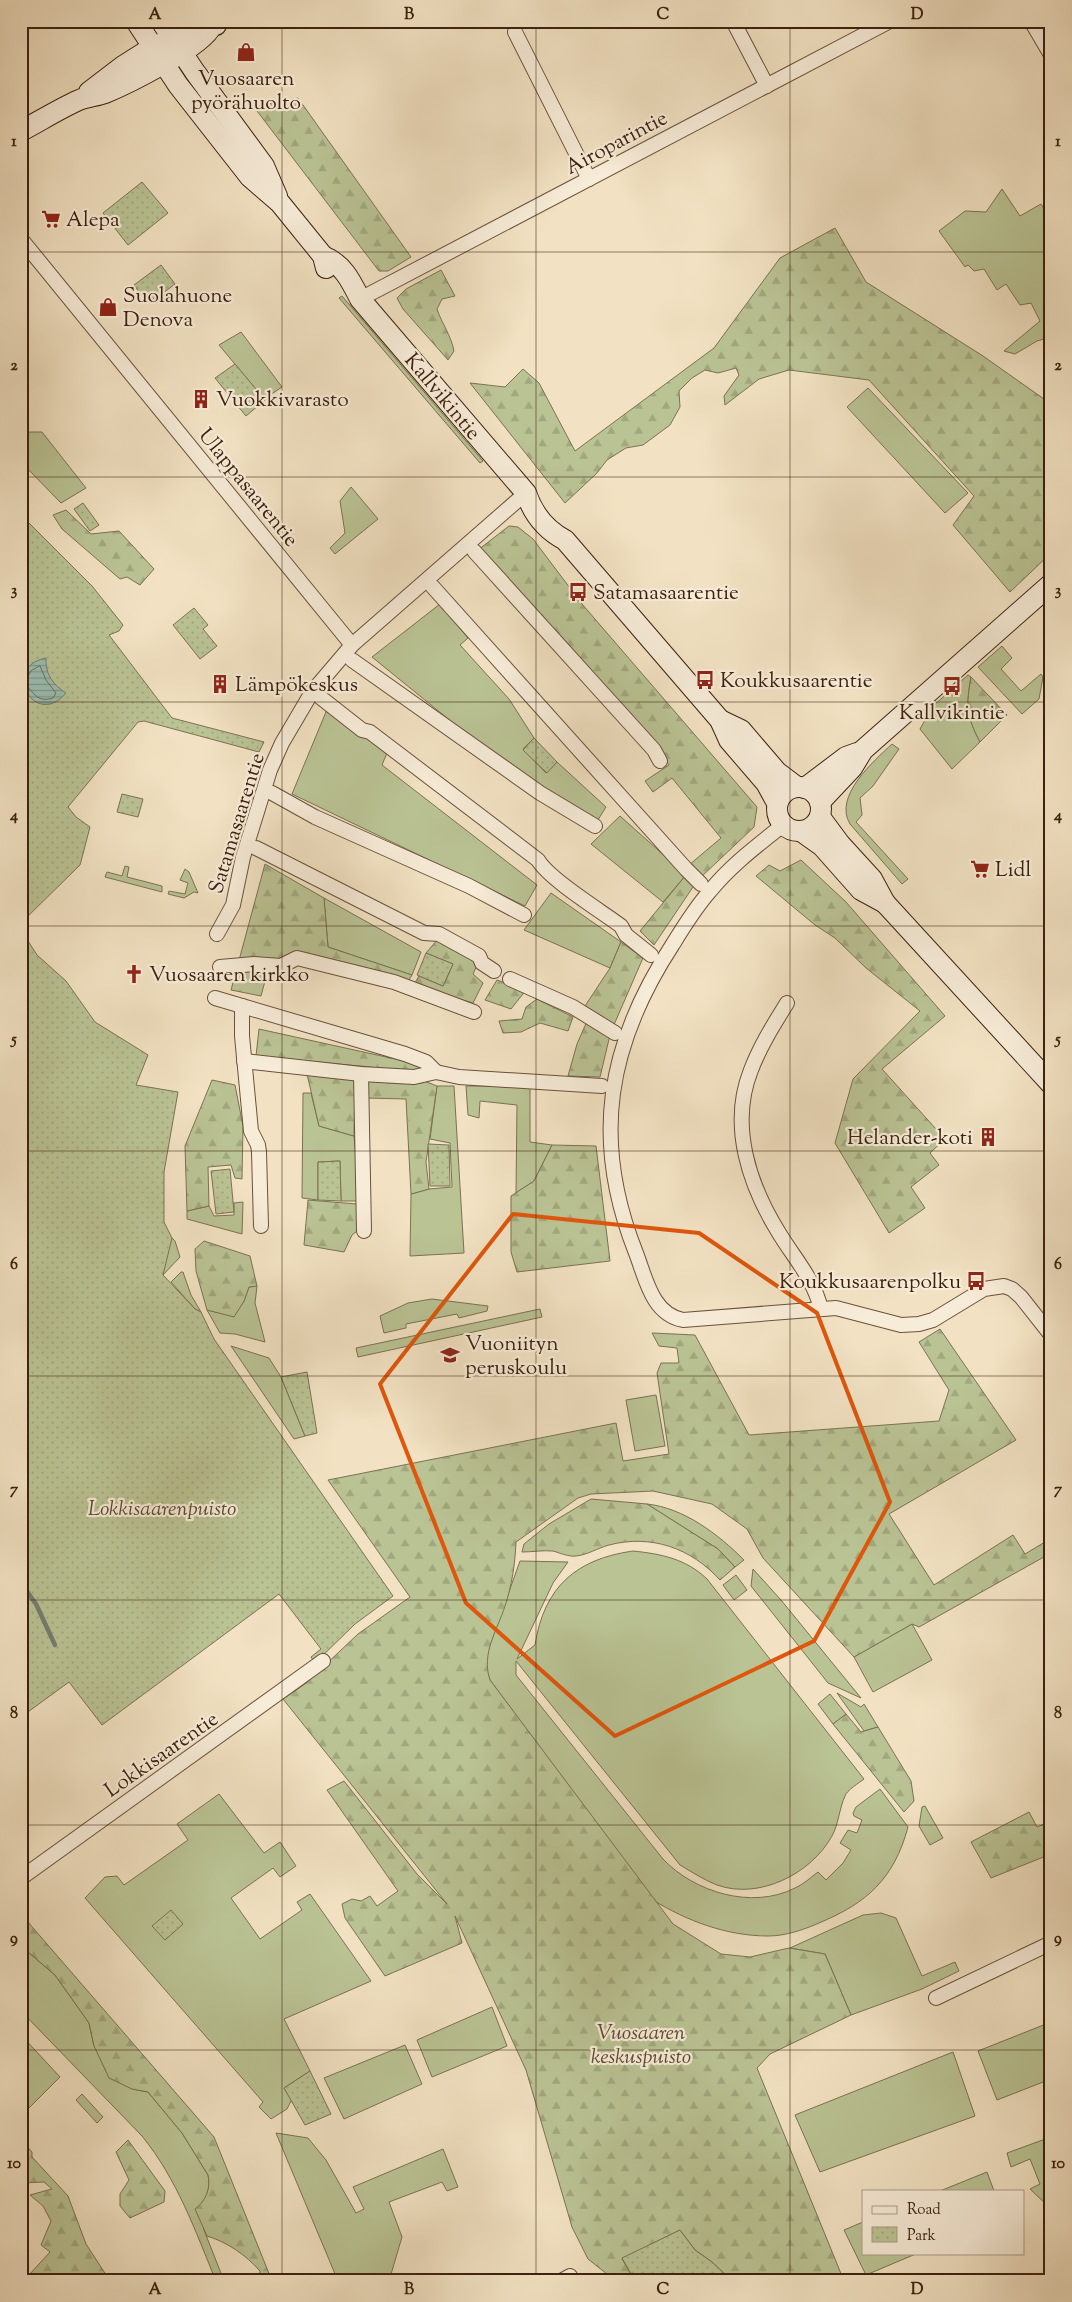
<svg xmlns="http://www.w3.org/2000/svg" width="1072" height="2302" viewBox="0 0 1072 2302" font-family="'Sorts Mill Goudy',serif">
	<style>
		.green { fill: #bac394; stroke: #7b7252 }
		.forest { fill: url(#forest-firs); stroke: #7b7252 }
		.park { fill: url(#park-dots); stroke: #7b7252 }
		.water { fill: url(#water-rules); stroke: #757f71 }
		.lines { fill: none; stroke-linecap: round; stroke-linejoin: round }
		.shore { stroke: #6c7060; stroke-width: 1 }
		.stream { stroke: #757f71; stroke-width: 4.5 }
		.street-casing { stroke: #6a513c; stroke-width: 16 }
		.secondary-casing { stroke: #3c210f; stroke-width: 22 }
		.street { stroke: #f7ecd8; stroke-width: 14 }
		.secondary { stroke: #f7ecd8; stroke-width: 20 }
		.marked { fill: none; stroke: #df560c; stroke-width: 4; stroke-linejoin: round }
		.grid { fill: none; stroke: #3c210f; stroke-width: 1; stroke-opacity: 0.55 }
		.labels { text-anchor: middle; stroke-width: 4.5; stroke-linejoin: round; paint-order: stroke }
		.poi-label { font-size: 21px; fill: #3c210f; stroke: #f7ecd8; text-anchor: start }
		.street-label { font-size: 21px; fill: #3c210f; stroke: #f7ecd8 }
		.park-label { font-size: 21px; font-style: italic; fill: #5c4a30; stroke: #f7ecd8 }
		.neatline { fill: none; stroke: #3c210f; stroke-width: 2 }
		.grid-label { font-size: 16px; text-anchor: middle; font-weight: bold; fill: #3c210f }
	</style>
	<defs>
		<pattern id="forest-firs" width="22" height="20" patternUnits="userSpaceOnUse" patternTransform="scale(1.25)"><rect width="22" height="20" fill="#bac394"/><path d="M5 1l3.5 6h-7zM16 11l3.5 6h-7z" fill="#a1a77e"/></pattern>
		<pattern id="park-dots" width="8" height="8" patternUnits="userSpaceOnUse" patternTransform="scale(1.25)"><rect width="8" height="8" fill="#bac394"/><path d="M2 2h.1M6 6h.1" fill="none" stroke="#a1a77e" stroke-width="1.8" stroke-linecap="round"/></pattern>
		<pattern id="water-rules" width="6" height="5" patternUnits="userSpaceOnUse" patternTransform="scale(1.25)"><rect width="6" height="5" fill="#9bbeb2"/><path d="M0 2.5h6" fill="none" stroke="#809a8f"/></pattern>
	</defs>
	<rect width="100%" height="100%" fill="#f2e2c3"/>
	<filter id="stains"><feTurbulence type="fractalNoise" baseFrequency=".004" numOctaves="4"/><feColorMatrix values="0 0 0 0 .2 0 0 0 0 .09 0 0 0 0 .02 0 0 0 .5 -.17"/></filter>
	<radialGradient id="worn" r=".72"><stop offset=".6" stop-color="#630" stop-opacity="0"/><stop offset="1" stop-color="#630" stop-opacity=".3"/></radialGradient>
	<g class="green">
		<polygon points="1002,189 1020,216 1041,204 1051,221 1051,337 1037,341 1015,354 1004,351 1040,321 1031,303 1020,305 1006,284 997,290 984,269 974,271 968,265 965,267 939,231 965,211 986,212"/>
		<polygon points="342,296 483,461 480,463 339,298"/>
		<polygon points="241,332 282,387 264,399 219,345"/>
		<polygon points="868,388 968,493 945,513 847,407"/>
		<polygon points="21,432 42,432 86,488 61,503 21,462"/>
		<polygon points="351,487 378,519 335,554 330,548 345,533 340,501"/>
		<polygon points="440,604 468,638 460,645 509,699 534,738 523,749 546,773 557,762 606,807 596,823 463,731 372,657"/>
		<polygon points="1002,646 1012,658 1001,669 1021,691 1041,674 1043,677 1039,699 1022,714 978,667"/>
		<path d="M968 675 971 677C966 706 966 715 980 742L952 769 920 729 925 720 924 714Z"/>
		<polygon points="328,707 387,753 382,765 537,885 525,906 292,794"/>
		<path d="M892 744 899 749 873 786 860 798 862 815 856 822 908 879 902 884 850 824C833 796 874 761 892 744Z"/>
		<polygon points="620,816 686,875 663,902 591,844"/>
		<polygon points="125,866 129,867 127,877 162,886 162,892 105,877 107,872 122,876"/>
		<polygon points="185,869 189,872 198,893 194,892 184,898 168,894 169,891 185,894 188,883 180,880"/>
		<polygon points="551,893 621,942 610,968 524,930"/>
		<polygon points="324,898 421,952 412,975 328,947"/>
		<polygon points="437,1086 454,1086 464,1253 410,1256 411,1194 429,1189 452,1187 450,1143 430,1139"/>
		<polygon points="466,1086 530,1086 530,1142 552,1145 534,1181 516,1193 517,1105 480,1101 479,1118 468,1115"/>
		<polygon points="303,1093 311,1093 319,1126 354,1136 360,1201 341,1201 340,1161 318,1162 318,1200 302,1198"/>
		<polygon points="243,1202 242,1234 187,1219 187,1211 209,1206 214,1216 234,1215 234,1203"/>
		<polygon points="172,1238 175,1241 180,1257 163,1275 153,1239"/>
		<polygon points="181,1272 183,1272 191,1295 201,1312 195,1309 171,1282"/>
		<polygon points="257,1286 255,1303 265,1342 235,1334 220,1333 207,1310 234,1316 244,1301 249,1287"/>
		<polygon points="432,1299 488,1306 487,1311 459,1318 457,1314 406,1324 406,1328 384,1333 380,1316 408,1303"/>
		<polygon points="540,1309 542,1317 358,1357 356,1348"/>
		<polygon points="231,1346 269,1358 281,1377 305,1436 294,1439"/>
		<polygon points="656,1395 665,1446 635,1451 626,1400"/>
		<path d="M647 1504C684 1508 718 1534 744 1560L735 1567 718 1549Z"/>
		<path d="M633 1551C662 1554 686 1559 707 1579L864 1779C859 1783 847 1790 845 1796 839 1809 839 1823 832 1836 811 1874 759 1900 717 1885 704 1880 692 1872 680 1865L516 1661V1675L663 1859C694 1892 752 1910 795 1888 804 1884 810 1878 818 1872L826 1880 843 1863 851 1850 840 1843 848 1830 857 1833 862 1820 854 1816 853 1813 856 1807 880 1789 908 1827C894 1879 867 1903 819 1923 803 1930 785 1936 768 1936 727 1936 687 1921 653 1900L490 1680 486 1670 487 1653 520 1561 568 1562 553 1583 517 1659 535 1645C544 1587 576 1559 633 1551Z"/>
		<polygon points="753,1569 781,1600 861,1698 828,1683 751,1586"/>
		<polygon points="736,1575 747,1590 734,1600 723,1585"/>
		<polygon points="912,1624 932,1660 873,1692 854,1657"/>
		<polygon points="837,1693 861,1707 864,1704 878,1727 864,1731"/>
		<polygon points="830,1694 846,1714 833,1724 818,1704"/>
		<polygon points="219,1794 264,1853 280,1842 296,1866 280,1877 273,1868 231,1898 260,1939 302,1910 297,1902 310,1894 371,1981 284,2019 310,2071 284,2088 292,2099 287,2109 271,2119 259,2107 263,2102 85,1898 105,1877 117,1876 124,1885 188,1840 177,1824"/>
		<polygon points="925,1806 943,1838 930,1845 919,1826 922,1807"/>
		<polygon points="881,1913 896,1918 922,1976 955,1962 959,1971 922,1989 851,2015 825,1954 790,1948 863,1915"/>
		<path d="M21 1946 55 1975 89 2023 94 2046 132 2089 148 2092 182 2133 208 2175C211 2186 207 2198 200 2206L204 2230 224 2281H216C195 2230 177 2179 142 2136L21 2011Z"/>
		<polygon points="492,2007 507,2046 432,2077 417,2040"/>
		<polygon points="1051,2022 1051,2079 997,2100 978,2051"/>
		<polygon points="21,2035 60,2077 21,2116"/>
		<polygon points="405,2045 422,2084 344,2119 324,2078"/>
		<polygon points="953,2052 975,2116 820,2172 795,2115"/>
		<polygon points="82,2094 103,2117 97,2123 76,2100"/>
		<polygon points="276,2133 308,2138 326,2160 356,2213 364,2209 353,2187 443,2149 458,2187 447,2191 442,2182 389,2202 402,2237 389,2281 338,2281"/>
		<polygon points="1051,2137 1051,2206 1049,2207 1030,2189 1040,2184 1030,2159 1011,2167 1007,2153"/>
		<polygon points="987,2172 994,2191 940,2191"/>
		<polygon points="863,2222 863,2253 918,2253 866,2275 844,2230"/>
	</g>
	<g class="forest">
		<polygon points="298,98 411,257 388,271 379,271 254,107"/>
		<polygon points="835,228 866,282 983,356 1051,404 1051,553 1010,592 953,525 974,496 869,380 789,370 759,379 725,405 724,396 739,375 736,368 718,373 705,370 692,378 679,391 680,407 670,425 643,445 626,448 607,460 597,473 565,503 470,383 505,387 523,369 539,383 575,451 714,348 780,258"/>
		<path d="M441 270 455 296 442 299 437 309C442 324 451 335 454 351L448 360 403 309 397 298 406 289Z"/>
		<polygon points="66,510 91,534 119,531 154,569 140,585 127,577 120,579 62,529 53,515"/>
		<polygon points="509,526 518,527 533,539 582,604 757,807 754,827 700,878 689,865 721,838 672,778 653,792 645,781 669,765 661,753 478,550"/>
		<path d="M971 677 1007 715 980 742C966 715 966 706 971 677Z"/>
		<polygon points="801,860 846,902 945,1016 882,1069 945,1139 930,1153 939,1165 911,1187 925,1208 889,1233 835,1143 853,1079 920,1011 866,968 835,938 815,925 756,876 769,865 780,871"/>
		<polygon points="265,864 324,898 328,947 412,975 407,983 319,956 290,953 281,970 268,970 261,996 231,990"/>
		<polygon points="686,875 695,884 654,945 640,931"/>
		<polygon points="438,939 479,961 473,974 483,983 473,1003 413,986 419,976 443,986 453,964 426,953"/>
		<polygon points="621,942 643,958 613,1027 585,1006 610,968"/>
		<polygon points="497,980 526,990 511,1009 485,1000"/>
		<polygon points="537,999 573,1017 568,1031 540,1023 521,1032 503,1033 499,1021 522,1019 526,1007"/>
		<polygon points="588,1019 610,1035 600,1077 568,1076 577,1044"/>
		<polygon points="259,1029 427,1066 421,1072 256,1056"/>
		<polygon points="307,1074 355,1080 354,1136 319,1126"/>
		<polygon points="366,1078 419,1079 437,1086 426,1162 429,1189 411,1194 406,1099 366,1098"/>
		<polygon points="212,1080 235,1085 243,1126 242,1179 235,1178 231,1165 208,1167 209,1206 187,1211 185,1146"/>
		<polygon points="552,1145 596,1146 610,1261 517,1272 511,1252 511,1196 534,1181"/>
		<polygon points="308,1200 357,1204 361,1228 352,1235 344,1252 304,1245"/>
		<polygon points="204,1241 250,1256 257,1286 249,1287 244,1301 234,1317 207,1310 196,1271 195,1249"/>
		<path d="M940 1329 1016 1440 889 1514 934 1585 1013 1535 1025 1554 1045 1542 1051 1553 919 1627 912 1624 854 1657 763 1558 747 1529 712 1504 653 1491 591 1494 578 1498 516 1542C515 1564 512 1585 505 1606 497 1631 481 1653 490 1680L673 1924 721 1954 750 1957 789 1948 825 1954 851 2015 770 2054 757 2068 844 2281H732L712 2262 695 2250 680 2230 622 2259 635 2281H610L607 2274 588 2259 572 2227 526 2070 455 1916 462 1943 385 1976 345 1918 342 1904 352 1899 361 1901 370 1896 377 1906 398 1891 327 1790 344 1781 417 1874 447 1904 283 1699 305 1684 358 1634 410 1597 328 1480 616 1423 623 1461 669 1454 657 1373 661 1363H679L677 1348 659 1346 652 1333 695 1335 749 1435 939 1421 949 1390 919 1342Z"/>
		<path d="M591 1499 647 1504 718 1549 735 1567 720 1580C691 1548 651 1534 609 1545 598 1548 587 1555 576 1556 569 1557 560 1553 553 1551 543 1550 532 1552 522 1552L524 1544 549 1524Z"/>
		<polygon points="846,1714 861,1732 878,1727 911,1781 914,1801 904,1812 833,1724"/>
		<polygon points="1029,1812 1037,1827 1051,1821 1051,1854 991,1878 971,1842"/>
		<path d="M21 1914 214 2137 272 2281H250L259 2276 260 2271C246 2255 227 2242 207 2236L195 2209C206 2201 211 2188 208 2175L182 2133 148 2092 132 2089 109 2078 94 2046 89 2023 55 1975 21 1946Z"/>
		<polygon points="128,2140 165,2191 164,2202 130,2218 120,2206 120,2194 129,2180 116,2152"/>
		<polygon points="24,2143 32,2152 32,2157 68,2196 86,2244 110,2281 27,2281 29,2275 50,2252 41,2245 51,2221 43,2206 30,2195 52,2189 44,2182 21,2183 21,2146"/>
	</g>
	<g class="park">
		<polygon points="142,182 168,213 128,245 103,213"/>
		<polygon points="161,265 175,284 155,299 143,297 134,285"/>
		<polygon points="235,364 265,400 246,416 215,378"/>
		<polygon points="83,503 99,525 90,531 74,509"/>
		<polygon points="21,515 92,586 123,625 119,631 109,635 172,718 264,742 259,752 144,721 138,722 68,807 76,817 90,827 80,865 21,923"/>
		<polygon points="194,608 208,625 203,629 217,646 200,659 173,625"/>
		<polygon points="534,738 557,762 547,773 523,750"/>
		<polygon points="122,794 143,799 138,817 117,812"/>
		<polygon points="21,930 37,955 66,981 95,1022 148,1055 136,1085 178,1092 164,1172 164,1222 172,1238 163,1275 195,1309 201,1312 214,1339 393,1596 355,1624 315,1663 311,1657 321,1649 279,1594 102,1725 69,1682 21,1717"/>
		<polygon points="426,953 453,964 443,986 417,975"/>
		<polygon points="428,1144 449,1145 450,1186 430,1186"/>
		<polygon points="340,1161 341,1201 318,1200 318,1162"/>
		<polygon points="230,1169 234,1212 216,1214 211,1171"/>
		<polygon points="307,1372 317,1433 305,1436 281,1377"/>
		<polygon points="171,1910 183,1924 165,1940 152,1926"/>
		<polygon points="310,2071 331,2114 305,2125 284,2088"/>
		<polygon points="680,2230 695,2250 712,2262 732,2281 635,2281 622,2258"/>
	</g>
	<path class="water" d="M46 658C45 674 53 685 66 693 35 730 0 667 46 658Z"/>
	<g class="lines">
		<path class="shore" d="M40 666 46 680 56 693 53 698C36 703 34 692 24 683L31 671Z"/>
		<polyline class="stream" points="21,1583 36,1604 55,1645"/>
		<g class="street-casing">
			<g id="street">
				<polyline points="733,21 767,86"/>
				<polyline points="1031,21 1051,55"/>
				<polyline points="515,32 589,179"/>
				<polyline points="21,239 352,645"/>
				<polyline points="360,299 890,21"/>
				<polyline points="474,551 654,750 660,761"/>
				<polyline points="432,586 686,869 701,884"/>
				<polyline points="352,660 540,793 595,826"/>
				<path d="M320 697 362 730 370 732 538 860C549 879 601 911 621 926L626 935 651 955"/>
				<polyline points="272,793 315,817 469,886 524,915"/>
				<path d="M783 825C758 845 731 865 710 891 696 907 684 926 673 944 607 1045 591 1140 636 1253 646 1279 652 1314 683 1320L836 1308 901 1325 919 1324 933 1320 984 1289 1004 1286 1012 1289 1021 1297 1051 1335"/>
				<polyline points="256,848 424,933 439,934 479,956 482,963 494,971"/>
				<polyline points="217,934 233,905 243,857 270,770 282,743 312,692 352,645 526,493"/>
				<polyline points="220,967 254,964 281,966 297,958 394,982 474,1012"/>
				<polyline points="510,979 573,1007 615,1033"/>
				<polyline points="215,998 405,1054 426,1062 436,1072"/>
				<path d="M787 1003C774 1024 760 1046 751 1070 729 1125 749 1185 779 1233 794 1258 814 1279 821 1309"/>
				<polyline points="242,1006 242,1036 251,1131 258,1145 259,1152 261,1226"/>
				<polyline points="244,1061 361,1074 414,1077 436,1072 459,1077 602,1086"/>
				<polyline points="361,1074 364,1231"/>
				<polyline points="21,1878 323,1661"/>
				<polyline points="936,1998 1051,1943"/>
				<polyline points="561,2281 570,2276"/>
			</g>
		</g>
		<g class="secondary-casing">
			<g id="secondary">
				<polyline points="136,21 178,85 250,177 280,203 323,256 326,268"/>
				<polyline points="161,21 195,72 264,166 277,196"/>
				<polyline points="89,92 123,66 153,47 198,28 216,25"/>
				<path d="M21 131C40 121 59 109 79 100 87 97 96 96 105 93 127 84 203 46 211 27"/>
				<path d="M323 256C343 264 351 281 360 299L526 493C533 514 546 530 565 540L720 720 729 740 766 783 777 803"/>
				<polyline points="720,720 741,730 777,772 797,787"/>
				<circle cx="799" cy="809" r="22"/>
				<polyline points="805,788 846,757 857,753"/>
				<polyline points="820,802 852,768 863,750 1051,584"/>
				<polyline points="820,817 840,844 872,879 885,903 1051,1084"/>
				<polyline points="801,831 822,846 861,890 885,903"/>
			</g>
		</g>
		<use href="#street" class="street"/>
		<use href="#secondary" class="secondary"/>
	</g>
	<path class="marked" d="M513 1214 699 1233 817 1313 890 1502 814 1641 615 1736 466 1603 380 1384Z"/>
	<path class="grid" d="M282 21V2281M536 21V2281M790 21V2281M21 252H1051M21 477H1051M21 702H1051M21 926H1051M21 1151H1051M21 1376H1051M21 1600H1051M21 1825H1051M21 2050H1051"/>
	<defs>
		<g id="shop-bare" transform="scale(1.5)"><path d="M-5-2.5h2.3a2.7 3.5 0 0 1 5.4 0H5L5.5 6h-11ZM-1.5-2.5h3a1.5 2.3 0 0 0-3 0Z" fill="#8f2418" stroke="#f7ecd8" stroke-width="2.5" paint-order="stroke"/></g>
		<g id="supermarket-bare" transform="scale(1.5)"><path d="M-6-5.5h2.5l.6 2H6L4.5 2H-2.5L-4.4-4H-6ZM-1.5 3.2a1.3 1.3 0 1 0 .1 0ZM3 3.2a1.3 1.3 0 1 0 .1 0Z" fill="#8f2418" stroke="#f7ecd8" stroke-width="2.5" paint-order="stroke"/></g>
		<g id="building-bare" transform="scale(1.5)"><path d="M-4-6H4V6H1V3H-1V6H-4ZM-2.5-4.3h1.7v1.8h-1.7ZM.8-4.3h1.7v1.8H.8ZM-2.5-1h1.7V.8h-1.7ZM.8-1h1.7V.8H.8Z" fill="#8f2418" stroke="#f7ecd8" stroke-width="2.5" paint-order="stroke"/></g>
		<g id="bus-bare" transform="scale(1.5)"><path d="M-5-6H5V4H4V6H2V4H-2V6H-4V4H-5ZM-3.5-4V0h7V-4ZM-3.5 1.2v1.5H-2V1.2ZM2 1.2v1.5H3.5V1.2Z" fill="#8f2418" stroke="#f7ecd8" stroke-width="2.5" paint-order="stroke"/></g>
		<g id="church-bare" transform="scale(1.5)"><path d="M-1.2-6h2.4v3.5h3.3v2.4h-3.3V6h-2.4V-.1h-3.3v-2.4h3.3Z" fill="#8f2418" stroke="#f7ecd8" stroke-width="2.5" paint-order="stroke"/></g>
		<g id="school-bare" transform="scale(1.5)"><path d="M0-5L7-2L0 1L-7-2ZM-4 1L0 2.5L4 1V4Q0 6-4 4Z" fill="#8f2418" stroke="#f7ecd8" stroke-width="2.5" paint-order="stroke"/></g>
	</defs>
	<g fill-rule="evenodd">
		<use href="#shop-bare" x="246" y="52"/>
		<use href="#supermarket-bare" x="51" y="219"/>
		<use href="#shop-bare" x="108" y="307"/>
		<use href="#building-bare" x="201" y="399"/>
		<use href="#bus-bare" x="578" y="592"/>
		<use href="#bus-bare" x="705" y="680"/>
		<use href="#building-bare" x="220" y="684"/>
		<use href="#bus-bare" x="952" y="686"/>
		<use href="#supermarket-bare" x="980" y="869"/>
		<use href="#church-bare" x="134" y="974"/>
		<use href="#building-bare" x="988" y="1137"/>
		<use href="#bus-bare" x="976" y="1281"/>
		<use href="#school-bare" x="450" y="1355"/>
	</g>
	<g class="labels">
		<g class="poi-label">
			<text x="246" y="85" text-anchor="middle">Vuosaaren<tspan x="246" dy="24">pyörähuolto</tspan></text>
			<text x="66" y="226">Alepa</text>
			<text x="123" y="302">Suolahuone<tspan x="123" dy="24">Denova</tspan></text>
			<text x="216" y="406">Vuokkivarasto</text>
			<text x="593" y="599">Satamasaarentie</text>
			<text x="720" y="687">Koukkusaarentie</text>
			<text x="235" y="691">Lämpökeskus</text>
			<text x="952" y="719" text-anchor="middle">Kallvikintie</text>
			<text x="995" y="876">Lidl</text>
			<text x="149" y="981">Vuosaaren kirkko</text>
			<text x="973" y="1144" text-anchor="end">Helander-koti</text>
			<text x="961" y="1288" text-anchor="end">Koukkusaarenpolku</text>
			<text x="465" y="1350">Vuoniityn<tspan x="465" dy="24">peruskoulu</tspan></text>
		</g>
		<g class="street-label">
			<text transform="translate(616 142) rotate(-28)" y="7">Airoparintie</text>
			<text transform="translate(443 396) rotate(50)" y="7">Kallvikintie</text>
			<text transform="translate(249 487) rotate(51)" y="7">Ulappasaarentie</text>
			<text transform="translate(236 823) rotate(-73)" y="7">Satamasaarentie</text>
			<text transform="translate(161 1754) rotate(-35)" y="7">Lokkisaarentie</text>
		</g>
		<g class="park-label">
			<text x="162" y="1515">Lokkisaarenpuisto</text>
			<text x="641" y="2039">Vuosaaren<tspan x="641" dy="24">keskuspuisto</tspan></text>
		</g>
	</g>
	<rect width="1072" height="2302" fill="none" stroke="#f2e2c3" stroke-width="55"/>
	<rect x="862" y="2190" width="162" height="65" fill="#f7ecd8" stroke="#ac9b88"/>
	<rect x="872" y="2206" width="25" height="8" fill="#f7ecd8" stroke="#ac9b88"/>
	<text x="907" y="2214" font-size="15" fill="#3c210f">Road</text>
	<rect x="872" y="2227" width="25" height="15" fill="url(#park-dots)" stroke="#ac9b88"/>
	<text x="907" y="2240" font-size="15" fill="#3c210f">Park</text>
	<rect x="28" y="28" width="1016" height="2246" class="neatline"/>
	<g class="grid-label">
		<text x="155" y="19">A</text>
		<text x="409" y="19">B</text>
		<text x="663" y="19">C</text>
		<text x="917" y="19">D</text>
		<text x="14" y="146">1</text>
		<text x="1058" y="146">1</text>
		<text x="14" y="370">2</text>
		<text x="1058" y="370">2</text>
		<text x="14" y="595">3</text>
		<text x="1058" y="595">3</text>
		<text x="14" y="820">4</text>
		<text x="1058" y="820">4</text>
		<text x="14" y="1044">5</text>
		<text x="1058" y="1044">5</text>
		<text x="14" y="1269">6</text>
		<text x="1058" y="1269">6</text>
		<text x="14" y="1494">7</text>
		<text x="1058" y="1494">7</text>
		<text x="14" y="1718">8</text>
		<text x="1058" y="1718">8</text>
		<text x="14" y="1943">9</text>
		<text x="1058" y="1943">9</text>
		<text x="14" y="2168">10</text>
		<text x="1058" y="2168">10</text>
		<text x="155" y="2294">A</text>
		<text x="409" y="2294">B</text>
		<text x="663" y="2294">C</text>
		<text x="917" y="2294">D</text>
	</g>
	<rect width="100%" height="100%" filter="url(#stains)"/>
	<rect width="100%" height="100%" fill="url(#worn)"/>
</svg>
